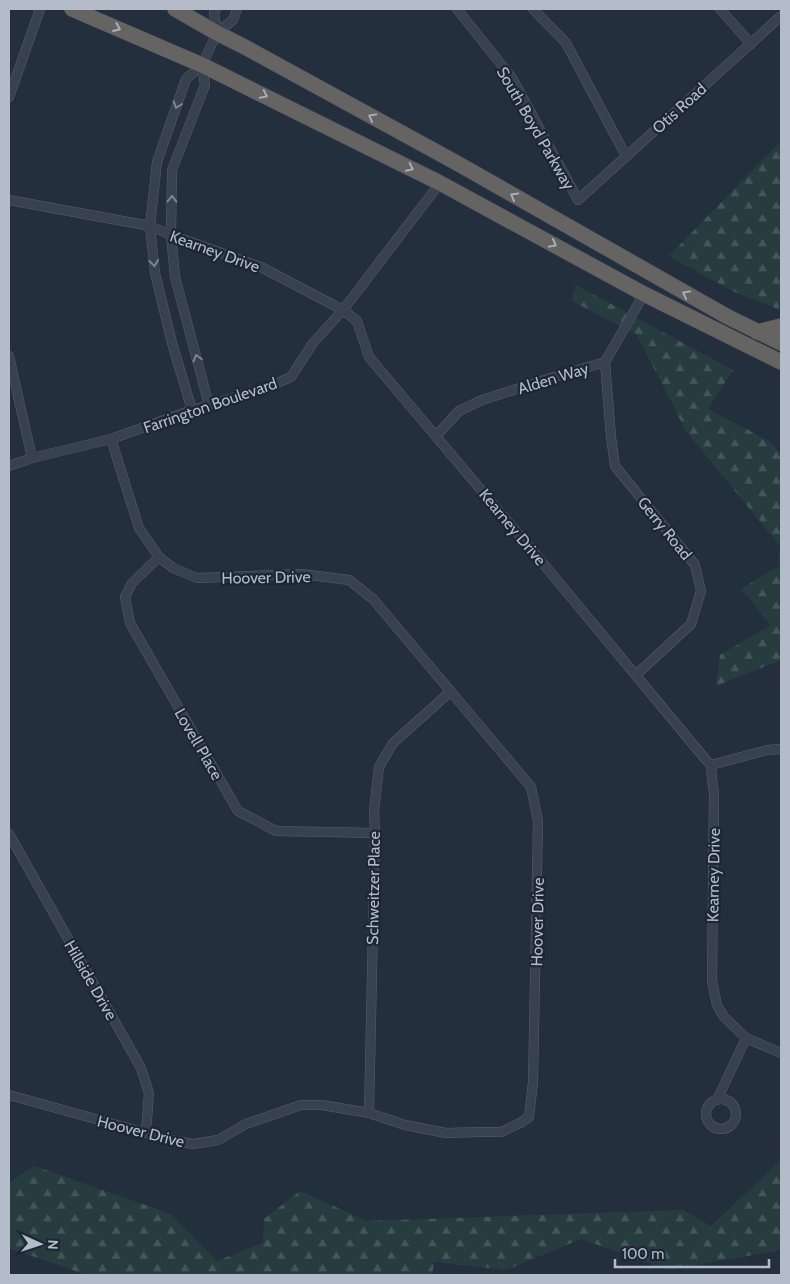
<svg xmlns="http://www.w3.org/2000/svg" width="790" height="1284" viewBox="0 0 790 1284" font-family="Cabin,sans-serif">
	<style>
		.forest { fill: url(#forest-firs) }
		.lines { fill: none; stroke-linecap: round; stroke-linejoin: round }
		.minor-casing { stroke: #565f6c; stroke-width: 10 }
		.trunk-casing { stroke: #434c59; stroke-width: 16 }
		.minor { stroke: #38414e; stroke-width: 9 }
		.trunk { stroke: #656462; stroke-width: 15 }
		.oneway { stroke: #a8afba }
		.oneway2 { stroke: #7c8592 }
		.labels { text-anchor: middle; stroke-width: 4.5; stroke-linejoin: round; paint-order: stroke }
		.street-label { font-size: 16px; fill: #b4bcc9; stroke: #1d2633 }
	</style>
	<defs>
		<pattern id="forest-firs" width="22" height="20" patternUnits="userSpaceOnUse" patternTransform="scale(1.25)"><rect width="22" height="20" fill="#263c3f"/><path d="M5 1l3.5 6h-7zM16 11l3.5 6h-7z" fill="#435659"/></pattern>
	</defs>
	<rect width="100%" height="100%" fill="#242f3e"/>
	<g class="forest">
		<polygon points="781,141 781,304 778,309 732,291 669,256"/>
		<polygon points="576,285 733,370 708,409 771,442 781,455 781,660 716,686 720,655 771,625 741,589 779,566 780,546 686,431 637,335 572,301"/>
		<polygon points="781,1160 781,1250 668,1270 581,1239 506,1270 434,1262 432,1275 87,1275 9,1248 9,1183 34,1166 171,1214 217,1261 263,1243 264,1219 300,1191 367,1221 683,1210 711,1226"/>
	</g>
	<g class="lines">
		<g class="minor-casing">
			<g id="minor">
				<polyline points="216,9 214,13 217,33"/>
				<polyline points="457,9 512,78 578,200 781,16"/>
				<polyline points="533,9 566,43 626,156"/>
				<polyline points="720,9 751,44"/>
				<polyline points="202,65 205,85 172,170 171,235 175,277 209,405"/>
				<polyline points="9,97 40,9"/>
				<polyline points="9,200 150,226 171,235 261,267 343,310 357,321 369,357 536,555 706,760 711,765 712,780 714,793 712,981 717,1005 724,1017 746,1038 781,1053"/>
				<polyline points="9,356 32,458"/>
				<polyline points="605,362 611,437 615,466 695,565 701,591 691,624 636,675"/>
				<polyline points="192,410 172,343 155,273 150,226 157,162 186,79 202,65 217,33 233,20 237,9"/>
				<polyline points="436,436 459,411 482,400 551,378 605,362 644,294"/>
				<polyline points="9,466 32,458 111,439 192,410 266,388 291,377 313,343 343,310 440,183"/>
				<polyline points="159,557 132,583 125,597 130,623 238,811 276,831 375,833"/>
				<polyline points="711,765 767,750 781,749"/>
				<polyline points="9,834 141,1068 149,1093 146,1133"/>
				<polyline points="9,1095 146,1133 155,1137 193,1144 218,1140 246,1124 301,1105 322,1105 369,1113 405,1125 446,1133 479,1132 501,1132 520,1123 529,1117 533,1082 538,821 531,787 373,599 349,580 302,574 197,578 173,568 159,557 139,528 111,439"/>
				<circle cx="721" cy="1114" r="15"/>
				<polyline points="717,1100 746,1038"/>
				<polyline points="369,1113 375,833 374,811 379,767 393,743 450,692"/>
			</g>
		</g>
		<g class="trunk-casing">
			<g id="trunk">
				<polyline points="72,9 202,65 440,183 644,294 781,362"/>
				<polyline points="175,9 217,33 243,46 455,162 728,317 781,343"/>
				<polyline points="757,332 781,326"/>
			</g>
		</g>
		<use href="#minor" class="minor"/>
		<use href="#trunk" class="trunk"/>
	</g>
	<defs><path id="oneway-chevron" d="M-2-3.5L2.5 0L-2 3.5" fill="none" stroke-width="1.6" stroke-linecap="round" stroke-linejoin="round" transform="scale(1.25)"/></defs>
	<g class="oneway">
		<use href="#oneway-chevron" transform="translate(117 28) rotate(23)"/>
		<use href="#oneway-chevron" transform="translate(264 95) rotate(26)"/>
		<use href="#oneway-chevron" transform="translate(372 117) rotate(-151)"/>
		<use href="#oneway-chevron" transform="translate(410 168) rotate(26)"/>
		<use href="#oneway-chevron" transform="translate(514 196) rotate(-150)"/>
		<use href="#oneway-chevron" transform="translate(553 244) rotate(29)"/>
		<use href="#oneway-chevron" transform="translate(686 294) rotate(-151)"/>
	</g>
	<g class="oneway2">
		<use href="#oneway-chevron" transform="translate(177 105) rotate(110)"/>
		<use href="#oneway-chevron" transform="translate(172 199) rotate(-89)"/>
		<use href="#oneway-chevron" transform="translate(154 263) rotate(84)"/>
		<use href="#oneway-chevron" transform="translate(197 358) rotate(-105)"/>
	</g>
	<g class="labels">
		<g class="street-label">
			<text transform="translate(679 108) rotate(-42)" y="6">Otis Road</text>
			<text transform="translate(536 128) rotate(60)" y="6">South Boyd Parkway</text>
			<text transform="translate(215 251) rotate(20)" y="6">Kearney Drive</text>
			<text transform="translate(553 378) rotate(-17)" y="6">Alden Way</text>
			<text transform="translate(210 405) rotate(-19)" y="6">Farrington Boulevard</text>
			<text transform="translate(513 527) rotate(50)" y="6">Kearney Drive</text>
			<text transform="translate(665 528) rotate(51)" y="6">Gerry Road</text>
			<text transform="translate(266 577) rotate(-1)" y="6">Hoover Drive</text>
			<text transform="translate(199 744) rotate(60)" y="6">Lovell Place</text>
			<text transform="translate(713 875) rotate(-89)" y="6">Kearney Drive</text>
			<text transform="translate(373 888) rotate(-89)" y="6">Schweitzer Place</text>
			<text transform="translate(537 922) rotate(-89)" y="6">Hoover Drive</text>
			<text transform="translate(91 980) rotate(60)" y="6">Hillside Drive</text>
			<text transform="translate(141 1131) rotate(14)" y="6">Hoover Drive</text>
		</g>
	</g>
	<rect width="790" height="1284" fill="none" stroke="#b4bcc9" stroke-width="20"/>
	<g transform="translate(40 1244) rotate(93)" stroke="#1d2633" stroke-width="4" paint-order="stroke">
	<path d="M0-4L9 19L0 12L-9 19Z" fill="#b4bcc9"/>
	<text y="-8" font-size="14" font-weight="bold" text-anchor="middle" fill="#b4bcc9">N</text>
	</g>
	<path d="M615 1259v8h154v-8" fill="none" stroke="#b4bcc9" stroke-width="2.5"/>
	<text x="622" y="1259" font-size="15" fill="#b4bcc9" stroke="#1d2633" stroke-width="4" paint-order="stroke">100 m</text>
</svg>
